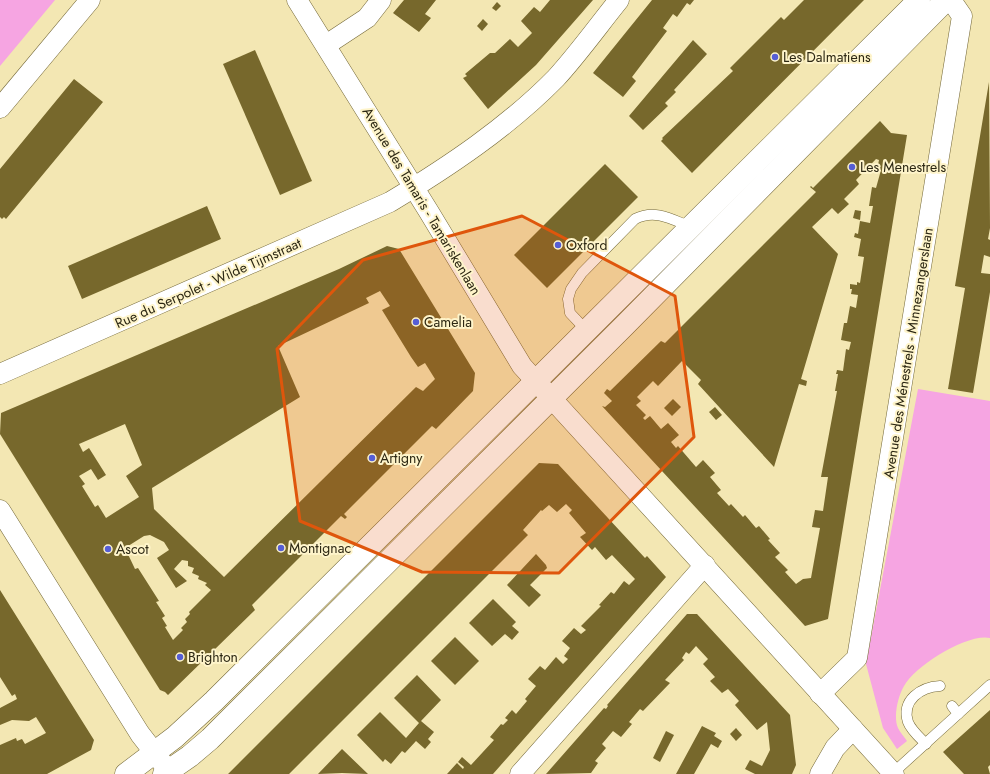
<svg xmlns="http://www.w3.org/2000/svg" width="990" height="774" viewBox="0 0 990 774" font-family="Jost,sans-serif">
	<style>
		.green { fill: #f6a5e2 }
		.building { fill: #77682c; fill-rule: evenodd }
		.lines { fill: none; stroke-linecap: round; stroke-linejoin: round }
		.service-casing { stroke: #746838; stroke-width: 11 }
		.minor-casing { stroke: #746838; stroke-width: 21 }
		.tertiary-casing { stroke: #746838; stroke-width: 23 }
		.service { stroke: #fff; stroke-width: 10 }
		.minor { stroke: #fff; stroke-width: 20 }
		.tertiary { stroke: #fff; stroke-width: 22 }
		.marked { fill: #df560c; fill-opacity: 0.2; stroke: #df560c; stroke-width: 3; stroke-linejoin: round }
		.poi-dot { fill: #565ed5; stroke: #fef4ca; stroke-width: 1.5 }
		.labels { text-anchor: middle; stroke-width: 4; stroke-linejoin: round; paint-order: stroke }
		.poi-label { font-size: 14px; fill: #2c2713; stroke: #fef4ca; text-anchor: start }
		.street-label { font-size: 14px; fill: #2c2713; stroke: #fef4ca }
	</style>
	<rect width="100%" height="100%" fill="#f3e7b3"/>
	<g class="green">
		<polygon points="0,0 55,0 0,66"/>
		<path d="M918 389 990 401V638C967 633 915 666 904 686 898 696 893 717 898 728 900 732 904 737 907 741L897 749 883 728 866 664Z"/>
	</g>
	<g class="building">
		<polygon points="404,0 436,0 425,14 431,18 419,32 393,13"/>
		<polygon points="550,0 593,0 536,65 488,109 463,78 467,76 465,74 490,53 495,53 510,39 518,47 532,33 521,21 534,7 540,12"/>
		<polygon points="652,0 694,0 690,5 687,3 677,17 673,14 663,28 667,31 632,77 636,81 623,97 593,73"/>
		<polygon points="804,0 864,0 692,173 661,141 663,139 662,138 733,71 730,68 781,17 784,20"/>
		<polygon points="497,2 501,6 496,11 492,8"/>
		<polygon points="483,19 488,24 482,31 477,26"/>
		<polygon points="693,40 707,54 674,90 676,92 665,103 668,106 643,130 629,116"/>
		<polygon points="255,50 312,181 280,195 223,64"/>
		<polygon points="74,79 103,102 6,219 4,217 2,219 0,217 0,169"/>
		<polygon points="989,82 990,228 988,239 990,240 990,257 984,255 981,273 990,274 990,292 973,393 948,389 965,288 955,286"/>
		<path d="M880 121 891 133 907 135 828 619 805 626 602 406 605 407 612 401 604 393 607 389 610 391 661 341 665 343 816 192 810 187 811 186 813 188ZM876 159 879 160 877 170H881L876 188 872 187 869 206H873L870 223 860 221 858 234 855 233 854 237 861 239 858 256 864 257 860 283 857 282V285L850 284V289H852L851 294 858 295 856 308 850 306 847 323H844L841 340 851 342 849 350 846 349 843 371 837 370 836 374H838L835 391H837L821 477H828L823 511 815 510 812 527 820 528 811 578 803 579 796 584 785 572 788 570 775 557 780 553 768 540 770 539 759 526 756 528 745 515 743 517 731 504 729 506 717 493 721 490 710 477 715 473 703 460 696 467 678 446 676 448 671 442 679 435 668 423 661 429 650 416 645 420 643 418 646 415 636 405 641 401 637 397 653 381 658 386 682 361 701 380 698 384 774 467 799 384 806 386 807 381 801 379 838 254 812 227 832 208 838 214 849 204 844 199 859 184 856 180Z"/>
		<polygon points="605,164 638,197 547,288 514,255"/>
		<polygon points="207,206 221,239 82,299 68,266"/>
		<polygon points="855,210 861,211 860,220 853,218"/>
		<path d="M387 246 399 249 475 373 473 391 436 429 432 426 344 514 347 517 345 519 341 516 252 605 255 610 168 695 165 692 160 690 0 434 1 413 339 269ZM380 291 390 306 382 310 411 357 418 367 425 363 435 379 423 391 416 387 224 577 154 509 152 488 300 397 278 346 369 303 366 298ZM125 424 142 465 126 476 139 497 106 518 98 505 95 507 82 486 85 484 79 476 91 469 98 480 106 475 89 448 83 452 79 444ZM150 535 164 542 169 550 157 558 176 588 187 581 174 569 182 560 188 561V566L194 568 192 573 199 576 198 579 207 583 205 585 211 590 189 612 190 614 185 619 187 622 181 628 183 630 173 640 165 627 167 626 162 618 165 616 156 602 159 601 138 568 135 569 125 548 144 536Z"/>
		<polygon points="673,399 681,407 672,416 664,408"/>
		<polygon points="715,407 722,415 716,420 709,412"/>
		<polygon points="539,463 558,464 645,558 647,556 666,577 493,774 447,774 457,763 463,769 464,767 458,762 462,757 471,765 494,740 490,737 501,724 503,725 508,720 505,718 512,710 516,714 527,701 525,699 536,686 528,679 540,666 545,670 556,657 563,664 568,659 564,656 570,648 562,641 574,628 581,634 586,630 581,626 601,606 599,605 611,592 614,594 624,581 629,585 635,579 612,555 606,560 595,547 592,550 580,537 586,533 569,513 572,510 566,504 557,512 549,505 542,511 541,510 523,530 528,535 289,774 228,774"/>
		<polygon points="536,554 546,565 547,568 530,585 541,595 529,607 507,585"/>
		<polygon points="0,590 94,740 91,750 47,774 0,774 0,745 16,738 17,741 22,739 25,744 46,733 36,717 29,721 12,720 0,725 0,708 17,699 15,694 12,696 0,677"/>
		<polygon points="493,599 516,622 512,626 519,632 512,640 505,634 492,646 469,623"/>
		<polygon points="687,614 697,614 790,715 796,765 792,774 755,774 745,769 750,760 762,766 770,750 767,722 757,730 735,705 739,701 728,689 722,693 710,681 715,677 703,664 708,659 696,646 689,654 686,652 682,658 684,660 665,680 670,683 643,711 640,709 629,722 632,724 621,737 613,731 602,744 606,748 595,761 598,763 591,773 546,774 604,708 606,709 608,706 607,705"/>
		<polygon points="455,637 479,661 455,685 431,661"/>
		<polygon points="417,675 441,700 421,721 434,732 428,739 431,742 425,749 416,741 405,753 402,751 391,764 385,759 383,762 357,735 380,712 406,738 419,723 394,698"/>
		<polygon points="990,710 990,765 988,767 990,774 964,774 943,752"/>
		<polygon points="702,726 716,733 714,736 722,741 718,748 711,744 694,774 676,774"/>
		<polygon points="736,728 742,735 736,741 730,734"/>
		<polygon points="666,731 674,735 660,762 653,758"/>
		<polygon points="342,749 368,774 342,773 318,774"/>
	</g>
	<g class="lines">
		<g class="service-casing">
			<g id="service">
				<path d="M587 331 570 313 568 299 571 289 582 273 635 219C655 209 671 219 691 227"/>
				<polyline points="958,714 990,685"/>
				<path d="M926 744C919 737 911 730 908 722 901 700 921 687 940 686"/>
				<polyline points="893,773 958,714 952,706"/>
			</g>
		</g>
		<g class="minor-casing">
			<g id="minor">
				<polyline points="297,0 429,212 522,366 894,774"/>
				<polyline points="326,45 367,18 381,0"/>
				<polyline points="0,108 90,0"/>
				<path d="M0 374 390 202C448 167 508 127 556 78 578 54 598 26 619 0"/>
				<polyline points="0,510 140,734 171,774"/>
				<polyline points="820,694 857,658 962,16 951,0"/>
				<polyline points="520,774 705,565"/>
				<polyline points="820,774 835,748 853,729"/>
			</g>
		</g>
		<g class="tertiary-casing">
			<g id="tertiary">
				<polyline points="126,774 175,737 214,701 919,0"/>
				<polyline points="164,774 190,756 210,739 624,326 946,0"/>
			</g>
		</g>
		<use href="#service" class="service"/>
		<use href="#minor" class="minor"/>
		<use href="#tertiary" class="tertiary"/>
	</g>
	<path class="marked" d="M522 216 675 296 694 437 559 573 422 572 300 521 277 349 363 260Z"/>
	<g class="poi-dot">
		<circle cx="775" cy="57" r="4"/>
		<circle cx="852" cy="167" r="4"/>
		<circle cx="558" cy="245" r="4"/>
		<circle cx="416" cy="322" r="4"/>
		<circle cx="372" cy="458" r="4"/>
		<circle cx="281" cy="548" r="4"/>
		<circle cx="108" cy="549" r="4"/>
		<circle cx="180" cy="657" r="4"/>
	</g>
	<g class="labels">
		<g class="poi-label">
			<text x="783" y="62">Les Dalmatiens</text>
			<text x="860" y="172">Les Menestrels</text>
			<text x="566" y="250">Oxford</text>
			<text x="424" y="327">Camelia</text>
			<text x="380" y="463">Artigny</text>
			<text x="289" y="553">Montignac</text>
			<text x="116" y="554">Ascot</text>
			<text x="188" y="662">Brighton</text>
		</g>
		<g class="street-label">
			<text transform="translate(422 201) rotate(59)" y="5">Avenue des Tamaris - Tamariskenlaan</text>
			<text transform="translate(208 283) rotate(-24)" y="5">Rue du Serpolet - Wilde Tijmstraat</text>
			<text transform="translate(908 353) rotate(-81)" y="5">Avenue des Ménestrels - Minnezangerslaan</text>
		</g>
	</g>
</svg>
